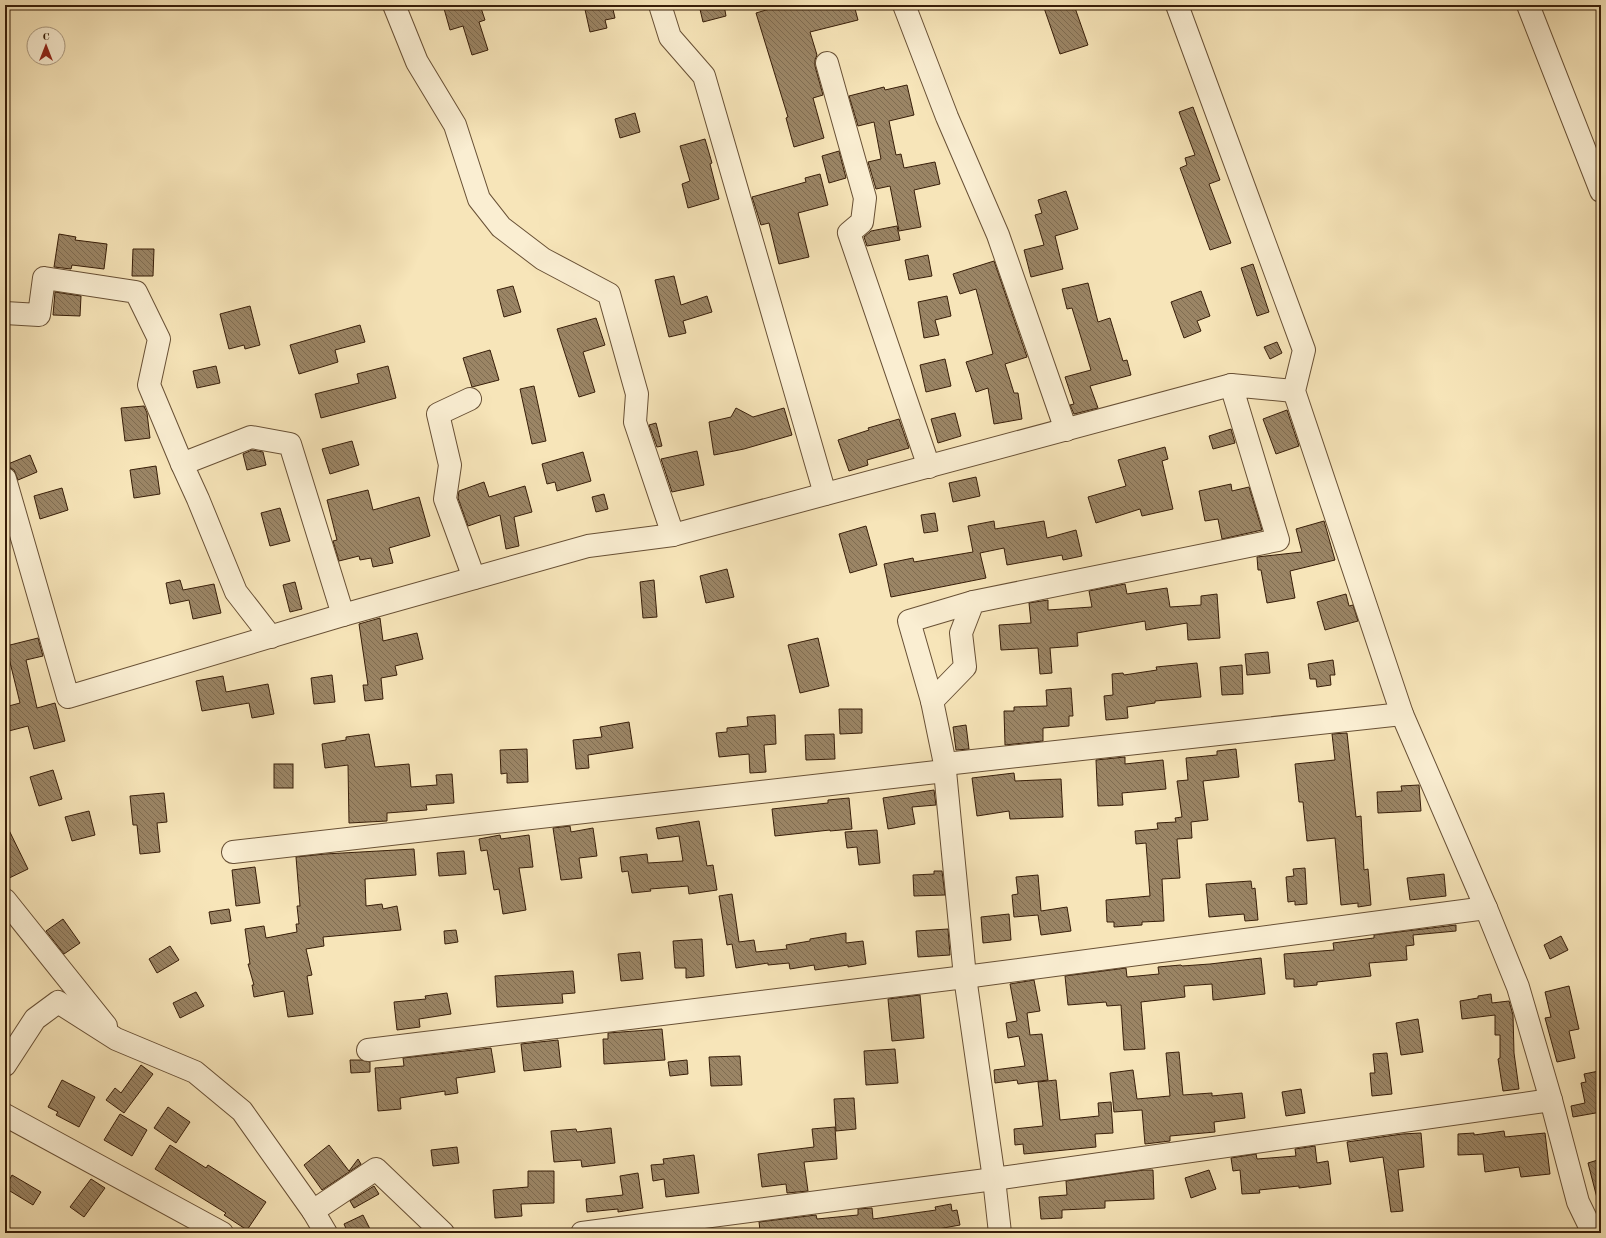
<svg xmlns="http://www.w3.org/2000/svg" width="1606" height="1238" viewBox="0 0 1606 1238" font-family="'Old Standard TT',serif">
	<style>
		.building { fill: url(#building-back-hatch); stroke: #381e09 }
		.lines { fill: none; stroke-linecap: round; stroke-linejoin: round }
		.minor-casing { stroke: #685035; stroke-width: 24 }
		.minor { stroke: #faeed2; stroke-width: 22 }
	</style>
	<defs>
		<pattern id="building-back-hatch" width="6" height="6" patternUnits="userSpaceOnUse"><rect width="6" height="6" fill="#9b8565"/><path d="M-1 5l2 2M0 0l6 6M5-1l2 2" fill="none" stroke="#7f6c51"/></pattern>
	</defs>
	<rect width="100%" height="100%" fill="#f7e5b9"/>
	<filter id="stains"><feTurbulence type="fractalNoise" baseFrequency=".005" numOctaves="4"/><feColorMatrix values="0 0 0 0 .2 0 0 0 0 .09 0 0 0 0 .02 0 0 0 .5 -.17"/></filter>
	<radialGradient id="worn" r=".72"><stop offset=".6" stop-color="#630" stop-opacity="0"/><stop offset="1" stop-color="#630" stop-opacity=".3"/></radialGradient>
	<g class="building">
		<polygon points="443,5 480,5 485,20 479,22 488,50 472,55 463,26 450,30"/>
		<polygon points="584,5 612,5 615,18 605,20 607,28 590,32"/>
		<polygon points="699,5 724,5 726,16 703,22"/>
		<polygon points="783,5 854,5 858,20 810,32 817,55 815,60 815,66 823,95 813,98 824,138 794,147 786,118 788,117 756,13"/>
		<polygon points="1043,5 1074,5 1088,45 1060,54"/>
		<polygon points="907,85 914,115 889,121 896,155 901,154 904,168 935,162 940,184 914,190 921,227 899,231 890,186 876,189 868,162 881,159 874,122 858,126 849,96 884,87 885,90"/>
		<polygon points="1193,107 1220,180 1209,184 1231,243 1210,250 1180,168 1187,165 1185,158 1195,155 1179,112"/>
		<polygon points="635,113 640,132 620,138 615,119"/>
		<polygon points="705,139 712,163 710,164 719,199 688,208 682,184 690,181 680,146"/>
		<polygon points="839,151 846,178 829,183 822,156"/>
		<polygon points="820,174 828,205 798,213 809,257 779,264 769,223 761,225 752,197 806,182 805,178"/>
		<polygon points="1066,191 1078,229 1055,236 1063,269 1031,277 1024,250 1044,245 1035,215 1042,213 1038,200"/>
		<polygon points="897,226 900,240 867,246 864,237 871,231"/>
		<polygon points="59,234 76,237 75,240 107,244 104,269 72,265 71,269 54,267"/>
		<polygon points="133,249 154,249 153,276 132,276"/>
		<polygon points="928,255 932,276 909,280 905,260"/>
		<polygon points="994,261 1027,357 1005,364 1014,393 1018,393 1022,419 994,424 988,388 976,392 966,362 993,354 976,289 960,294 953,274"/>
		<polygon points="1253,264 1269,312 1257,316 1241,268"/>
		<polygon points="674,276 681,305 707,296 712,312 683,321 686,333 669,337 655,280"/>
		<polygon points="1088,283 1098,322 1110,318 1123,361 1127,360 1131,375 1090,386 1098,408 1074,414 1070,405 1074,404 1065,377 1091,370 1072,308 1067,309 1062,289"/>
		<polygon points="513,286 521,312 504,317 497,290"/>
		<polygon points="1201,291 1210,316 1197,321 1201,331 1184,338 1171,302"/>
		<polygon points="55,292 81,296 80,316 53,315"/>
		<polygon points="947,296 951,316 935,320 939,335 924,338 918,302"/>
		<polygon points="250,306 260,345 245,349 244,345 229,349 220,314"/>
		<polygon points="596,318 605,345 583,352 595,392 579,397 557,329"/>
		<polygon points="360,325 365,342 335,350 338,362 299,374 290,345"/>
		<polygon points="1277,342 1282,353 1270,359 1264,347"/>
		<polygon points="490,350 499,380 472,387 463,358"/>
		<polygon points="945,359 951,386 926,392 920,365"/>
		<polygon points="216,366 220,383 197,388 193,371"/>
		<polygon points="388,366 396,398 321,418 315,394 359,383 357,374"/>
		<polygon points="534,386 546,441 532,444 520,389"/>
		<polygon points="144,406 147,413 150,438 125,441 121,408"/>
		<polygon points="736,408 753,417 784,408 792,435 744,449 714,455 709,422 731,417"/>
		<polygon points="1287,410 1299,446 1276,454 1263,419"/>
		<polygon points="955,413 961,436 938,443 931,419"/>
		<polygon points="899,419 909,448 867,460 868,465 849,471 838,440 869,430 868,428"/>
		<polygon points="656,423 662,446 657,447 649,425"/>
		<polygon points="1231,429 1235,443 1213,449 1209,436"/>
		<polygon points="352,441 359,465 330,474 322,449"/>
		<polygon points="1165,447 1168,459 1162,461 1173,509 1142,516 1140,509 1096,523 1088,497 1126,486 1118,460"/>
		<polygon points="252,450 263,452 266,465 247,470 243,454"/>
		<polygon points="697,451 704,485 672,492 661,459"/>
		<polygon points="583,452 591,481 557,491 555,482 547,484 542,464"/>
		<polygon points="30,455 37,472 18,480 14,470 10,468 8,464"/>
		<polygon points="156,466 160,494 134,498 130,470"/>
		<polygon points="976,477 980,496 953,502 949,483"/>
		<polygon points="484,482 489,497 525,486 532,512 514,517 519,546 506,549 500,515 468,526 458,498 459,491"/>
		<polygon points="1231,484 1232,491 1249,487 1262,530 1222,539 1218,519 1205,521 1199,491"/>
		<polygon points="62,488 68,510 40,519 34,496"/>
		<polygon points="368,490 373,510 419,497 430,536 389,548 393,563 373,567 371,558 360,560 359,556 339,561 333,541 337,540 327,500"/>
		<polygon points="604,494 608,509 596,512 592,497"/>
		<polygon points="280,508 290,541 270,546 261,513"/>
		<polygon points="935,513 938,531 924,533 921,515"/>
		<polygon points="994,521 995,529 1044,521 1047,538 1076,530 1082,556 1063,560 1062,555 1007,565 1004,548 980,553 986,578 891,597 884,564 913,558 914,562 973,552 968,526"/>
		<polygon points="1324,521 1335,560 1290,571 1295,598 1267,603 1261,570 1258,570 1257,557 1302,552 1296,529"/>
		<polygon points="866,526 877,565 850,573 839,534"/>
		<polygon points="727,569 734,597 706,603 700,576"/>
		<polygon points="180,580 183,590 214,584 221,613 193,619 189,600 170,604 166,583"/>
		<polygon points="654,580 657,617 643,618 640,582"/>
		<polygon points="295,582 302,609 290,612 283,585"/>
		<polygon points="1125,584 1127,594 1167,588 1170,607 1201,605 1201,596 1217,594 1220,638 1188,640 1187,623 1146,630 1145,621 1077,633 1078,646 1050,648 1052,673 1040,674 1038,648 1001,650 999,625 1031,623 1029,603 1048,600 1048,610 1092,607 1089,591"/>
		<polygon points="1346,594 1349,606 1353,605 1358,621 1325,630 1317,602"/>
		<polygon points="380,618 383,641 417,633 423,659 395,666 397,675 381,678 383,699 365,701 363,685 368,685 359,624"/>
		<polygon points="38,638 43,656 26,660 37,708 55,703 65,741 34,749 28,726 5,732 5,707 20,703 6,646"/>
		<polygon points="818,638 829,686 800,693 788,645"/>
		<polygon points="1268,652 1270,673 1247,675 1245,654"/>
		<polygon points="1333,660 1335,675 1330,675 1331,685 1317,687 1316,679 1310,679 1308,664"/>
		<polygon points="1197,663 1201,697 1155,701 1155,703 1127,707 1128,718 1106,720 1104,696 1113,695 1112,674 1123,673 1124,675 1157,670 1156,667"/>
		<polygon points="1242,665 1243,694 1222,695 1220,667"/>
		<polygon points="332,675 335,702 314,704 311,678"/>
		<polygon points="223,676 226,692 268,684 274,714 252,718 249,703 202,711 196,681"/>
		<polygon points="1071,688 1073,716 1069,716 1069,726 1043,728 1043,741 1005,745 1004,711 1014,711 1014,707 1047,706 1046,690"/>
		<polygon points="839,709 862,709 862,733 840,734"/>
		<polygon points="775,715 776,744 764,745 766,772 750,773 749,754 719,757 716,733 727,732 727,728 748,726 747,717"/>
		<polygon points="629,722 633,748 588,755 589,768 576,769 573,740 602,737 600,727"/>
		<polygon points="966,725 969,749 956,750 953,727"/>
		<polygon points="1347,733 1356,817 1361,816 1364,870 1368,869 1371,905 1358,907 1358,903 1341,905 1335,838 1307,841 1303,802 1299,802 1295,764 1335,760 1332,734"/>
		<polygon points="369,734 375,767 409,764 411,787 437,785 436,775 452,774 454,803 426,805 427,810 387,813 387,821 349,823 348,765 325,768 322,744 346,740 346,737"/>
		<polygon points="834,734 835,759 806,760 805,735"/>
		<polygon points="527,749 528,782 507,783 507,773 501,774 500,750"/>
		<polygon points="1236,749 1239,777 1203,781 1208,820 1191,822 1192,838 1177,839 1180,878 1162,879 1164,921 1142,922 1142,925 1114,927 1114,922 1107,922 1106,900 1150,896 1146,843 1136,844 1135,831 1158,829 1157,823 1176,822 1175,818 1182,817 1177,781 1188,780 1186,758 1217,755 1217,751"/>
		<polygon points="1125,757 1125,764 1163,760 1166,789 1122,793 1123,805 1098,806 1096,760"/>
		<rect x="274" y="764" width="19" height="24"/>
		<polygon points="53,770 62,799 39,806 30,777"/>
		<polygon points="1014,773 1015,781 1061,779 1063,817 1010,819 1009,811 977,816 972,778"/>
		<polygon points="1419,785 1421,811 1378,813 1377,792 1402,791 1401,786"/>
		<polygon points="934,790 936,805 912,807 915,824 888,829 883,798"/>
		<polygon points="164,793 167,822 157,823 160,852 140,854 137,825 133,825 130,796"/>
		<polygon points="849,798 852,829 830,831 830,830 775,836 772,809 828,803 828,800"/>
		<polygon points="89,811 95,835 72,841 65,817"/>
		<polygon points="699,821 707,866 713,865 717,890 689,894 688,886 650,889 651,891 632,893 628,871 622,872 620,857 647,854 648,863 683,861 679,836 658,839 656,828"/>
		<polygon points="5,822 28,869 5,880"/>
		<polygon points="570,826 571,832 593,828 597,856 579,858 582,878 561,880 553,828"/>
		<polygon points="877,830 880,863 859,865 857,847 847,848 845,832"/>
		<polygon points="500,835 501,839 529,835 533,867 519,868 526,910 503,914 499,889 494,890 487,850 481,851 479,839"/>
		<polygon points="414,849 416,875 365,879 366,906 382,904 383,909 397,906 401,930 323,937 324,946 306,949 312,975 307,976 313,1014 288,1017 284,991 254,997 252,985 254,985 248,964 250,964 245,929 264,926 266,938 297,932 296,924 299,924 297,906 300,906 296,857 325,854"/>
		<polygon points="464,851 466,874 439,876 437,853"/>
		<polygon points="255,867 260,903 236,906 232,870"/>
		<polygon points="1305,868 1307,904 1295,905 1295,901 1288,902 1286,877 1294,876 1293,869"/>
		<polygon points="934,871 942,871 945,895 914,896 913,875 934,874"/>
		<polygon points="1444,874 1446,896 1410,900 1407,878"/>
		<polygon points="1038,875 1041,911 1067,907 1071,931 1041,935 1038,915 1014,917 1012,895 1018,894 1016,877"/>
		<polygon points="1251,881 1252,889 1255,888 1258,920 1245,921 1244,914 1209,917 1206,884"/>
		<polygon points="732,894 739,942 754,940 756,952 787,949 786,945 810,941 810,939 846,933 846,943 863,941 866,964 848,967 848,965 815,970 814,965 790,969 789,963 768,965 768,963 736,968 732,944 727,945 719,896"/>
		<polygon points="229,909 231,921 211,924 209,912"/>
		<polygon points="1009,914 1011,940 983,943 981,917"/>
		<polygon points="63,919 80,943 64,954 46,931"/>
		<polygon points="1456,925 1456,931 1413,935 1414,945 1406,946 1407,960 1369,963 1371,976 1317,982 1317,985 1294,987 1294,979 1286,979 1284,954 1334,950 1333,943 1374,938 1374,935"/>
		<polygon points="948,929 950,955 918,957 916,931"/>
		<polygon points="456,930 458,942 445,944 444,931"/>
		<polygon points="1561,936 1568,950 1550,959 1544,945"/>
		<polygon points="702,939 704,976 686,978 686,968 675,968 673,941"/>
		<polygon points="170,946 179,960 157,973 149,959"/>
		<polygon points="640,952 643,979 621,981 618,954"/>
		<polygon points="1261,958 1265,994 1213,1000 1212,984 1184,986 1185,997 1141,1002 1145,1049 1124,1050 1121,1005 1107,1006 1106,1002 1068,1005 1065,976 1126,968 1127,977 1159,974 1158,967 1181,965 1182,966 1210,964"/>
		<polygon points="573,971 575,993 562,994 563,1003 497,1007 495,976"/>
		<polygon points="1034,980 1040,1011 1027,1013 1030,1035 1042,1034 1048,1080 1018,1084 1017,1080 995,1083 994,1070 1025,1066 1019,1036 1008,1038 1006,1023 1017,1021 1010,984"/>
		<polygon points="1569,986 1579,1029 1569,1031 1575,1058 1557,1062 1545,1018 1551,1017 1545,992"/>
		<polygon points="196,992 204,1006 180,1018 173,1003"/>
		<polygon points="447,993 451,1014 419,1019 420,1027 397,1030 394,1002 426,999 425,996"/>
		<polygon points="1491,994 1492,1003 1509,1001 1513,1015 1514,1053 1519,1089 1503,1091 1498,1059 1500,1058 1500,1035 1495,1035 1495,1015 1462,1019 1460,1001 1478,998 1478,996"/>
		<polygon points="920,995 924,1038 892,1041 888,999"/>
		<polygon points="1418,1019 1423,1052 1401,1055 1396,1023"/>
		<polygon points="662,1029 665,1060 604,1064 603,1039 608,1039 608,1033"/>
		<polygon points="558,1040 561,1067 524,1071 521,1044"/>
		<polygon points="491,1048 495,1072 456,1078 458,1093 445,1095 445,1091 400,1098 401,1109 378,1111 375,1068 404,1066 403,1058"/>
		<polygon points="895,1049 898,1083 866,1085 864,1051"/>
		<polygon points="1179,1052 1183,1095 1212,1093 1212,1096 1242,1093 1245,1118 1214,1122 1215,1132 1170,1136 1170,1141 1145,1144 1142,1110 1114,1112 1110,1073 1133,1070 1137,1099 1170,1096 1166,1053"/>
		<polygon points="1387,1053 1392,1094 1372,1096 1370,1073 1375,1073 1373,1054"/>
		<polygon points="740,1056 742,1085 711,1086 709,1057"/>
		<polygon points="350,1060 361,1060 370,1062 370,1072 351,1073"/>
		<polygon points="687,1060 688,1074 670,1076 668,1062"/>
		<polygon points="141,1065 153,1074 124,1113 106,1100 115,1088 121,1093"/>
		<polygon points="1599,1071 1601,1080 1601,1112 1573,1117 1571,1106 1585,1103 1581,1083 1586,1082 1584,1074"/>
		<polygon points="62,1080 95,1097 79,1127 56,1115 58,1112 48,1107"/>
		<polygon points="1056,1080 1060,1120 1099,1116 1098,1103 1111,1102 1113,1133 1095,1134 1096,1147 1024,1154 1023,1144 1015,1145 1014,1129 1043,1126 1038,1082"/>
		<polygon points="1301,1089 1305,1113 1286,1116 1282,1092"/>
		<polygon points="854,1098 856,1129 836,1131 834,1099"/>
		<polygon points="168,1107 190,1122 176,1143 154,1128"/>
		<polygon points="120,1114 147,1130 132,1156 104,1140"/>
		<polygon points="835,1127 837,1159 804,1162 808,1191 787,1193 786,1184 762,1187 758,1154 814,1147 812,1129"/>
		<polygon points="611,1128 615,1163 582,1167 581,1160 554,1162 551,1131 576,1129 577,1132"/>
		<polygon points="1504,1131 1505,1137 1545,1133 1550,1174 1521,1177 1519,1167 1485,1172 1483,1154 1458,1155 1458,1134 1474,1133 1474,1135"/>
		<polygon points="1421,1133 1424,1167 1398,1170 1403,1211 1391,1212 1383,1157 1350,1162 1347,1142 1402,1134"/>
		<polygon points="170,1145 206,1168 208,1165 266,1202 247,1230 224,1215 226,1213 155,1169"/>
		<polygon points="329,1145 349,1171 358,1159 361,1164 322,1190 304,1165"/>
		<polygon points="1315,1146 1317,1163 1328,1161 1331,1184 1299,1188 1299,1186 1259,1190 1260,1193 1242,1194 1240,1170 1233,1171 1231,1158 1256,1154 1257,1159 1296,1156 1295,1149"/>
		<polygon points="457,1147 459,1163 433,1166 431,1150"/>
		<polygon points="694,1155 699,1193 666,1197 664,1179 653,1181 651,1165 664,1164 663,1159"/>
		<polygon points="1601,1159 1601,1197 1597,1198 1588,1163"/>
		<polygon points="1144,1170 1153,1170 1154,1199 1105,1201 1105,1208 1062,1210 1062,1218 1041,1219 1039,1197 1067,1195 1066,1181"/>
		<polygon points="1209,1170 1216,1189 1191,1198 1185,1178"/>
		<polygon points="528,1171 554,1171 554,1203 521,1204 522,1216 495,1218 493,1190 528,1187"/>
		<polygon points="638,1173 643,1208 618,1212 618,1209 587,1212 586,1199 623,1195 620,1176"/>
		<polygon points="12,1175 41,1192 33,1205 5,1188"/>
		<polygon points="91,1179 105,1188 84,1217 70,1207"/>
		<polygon points="374,1186 379,1194 354,1208 350,1201"/>
		<polygon points="951,1204 952,1211 957,1210 960,1225 916,1233 767,1233 767,1230 760,1230 759,1222 816,1215 817,1219 858,1215 858,1209 872,1208 873,1219 936,1210 935,1207"/>
		<polygon points="363,1215 372,1233 348,1233 344,1224"/>
	</g>
	<g class="lines">
		<g class="minor-casing">
			<g id="minor">
				<polyline points="394,5 417,62 455,125 479,199 501,227 543,259 609,294 637,394 635,422 673,535"/>
				<polyline points="660,5 670,37 704,76 825,494"/>
				<polyline points="904,5 947,117 998,235 1066,430"/>
				<polyline points="1177,5 1304,350 1294,391 1402,714 1486,908 1518,987 1551,1100 1578,1202 1593,1233"/>
				<polyline points="1528,5 1601,191"/>
				<polyline points="827,63 865,198 862,222 849,233 929,467"/>
				<polyline points="5,313 39,315 44,278 136,292 159,339 149,385 182,464"/>
				<polyline points="470,399 438,414 450,465 445,499 474,578"/>
				<polyline points="5,479 68,697 343,615 588,546 673,535 1231,385"/>
				<polyline points="271,637 236,592 198,499 182,464 251,437 290,444 343,615"/>
				<polyline points="932,701 909,621 973,602"/>
				<polyline points="945,764 932,701 965,667 961,633 973,602 1278,540 1231,385 1294,391"/>
				<polyline points="945,771 965,977 994,1179 1000,1233"/>
				<polyline points="233,852 945,771 945,764 1402,714"/>
				<polyline points="5,900 106,1026"/>
				<polyline points="368,1050 965,977 1486,908"/>
				<polyline points="5,1065 35,1019 58,1002 116,1039 195,1072 242,1111 313,1211"/>
				<polyline points="5,1115 222,1233"/>
				<polyline points="326,1233 313,1211 376,1169 443,1233"/>
				<polyline points="582,1233 994,1179 1551,1100"/>
			</g>
		</g>
		<use href="#minor" class="minor"/>
	</g>
	<rect width="1606" height="1238" fill="none" stroke="#f7e5b9" stroke-width="20"/>
	<rect x="6" y="6" width="1594" height="1226" fill="none" stroke="#381e09" stroke-width="2"/>
	<rect x="10" y="10" width="1586" height="1218" fill="none" stroke="#381e09"/>
	<g transform="translate(46 46)"><circle r="19" fill="#faeed2" stroke="#ac9b82"/>
	<path d="M0-3L7 15L0 10L-7 15Z" fill="#8f2418"/>
	<text y="-6" font-size="11" font-weight="bold" text-anchor="middle" fill="#381e09">С</text>
	</g>
	<rect width="100%" height="100%" filter="url(#stains)"/>
	<rect width="100%" height="100%" fill="url(#worn)"/>
</svg>
